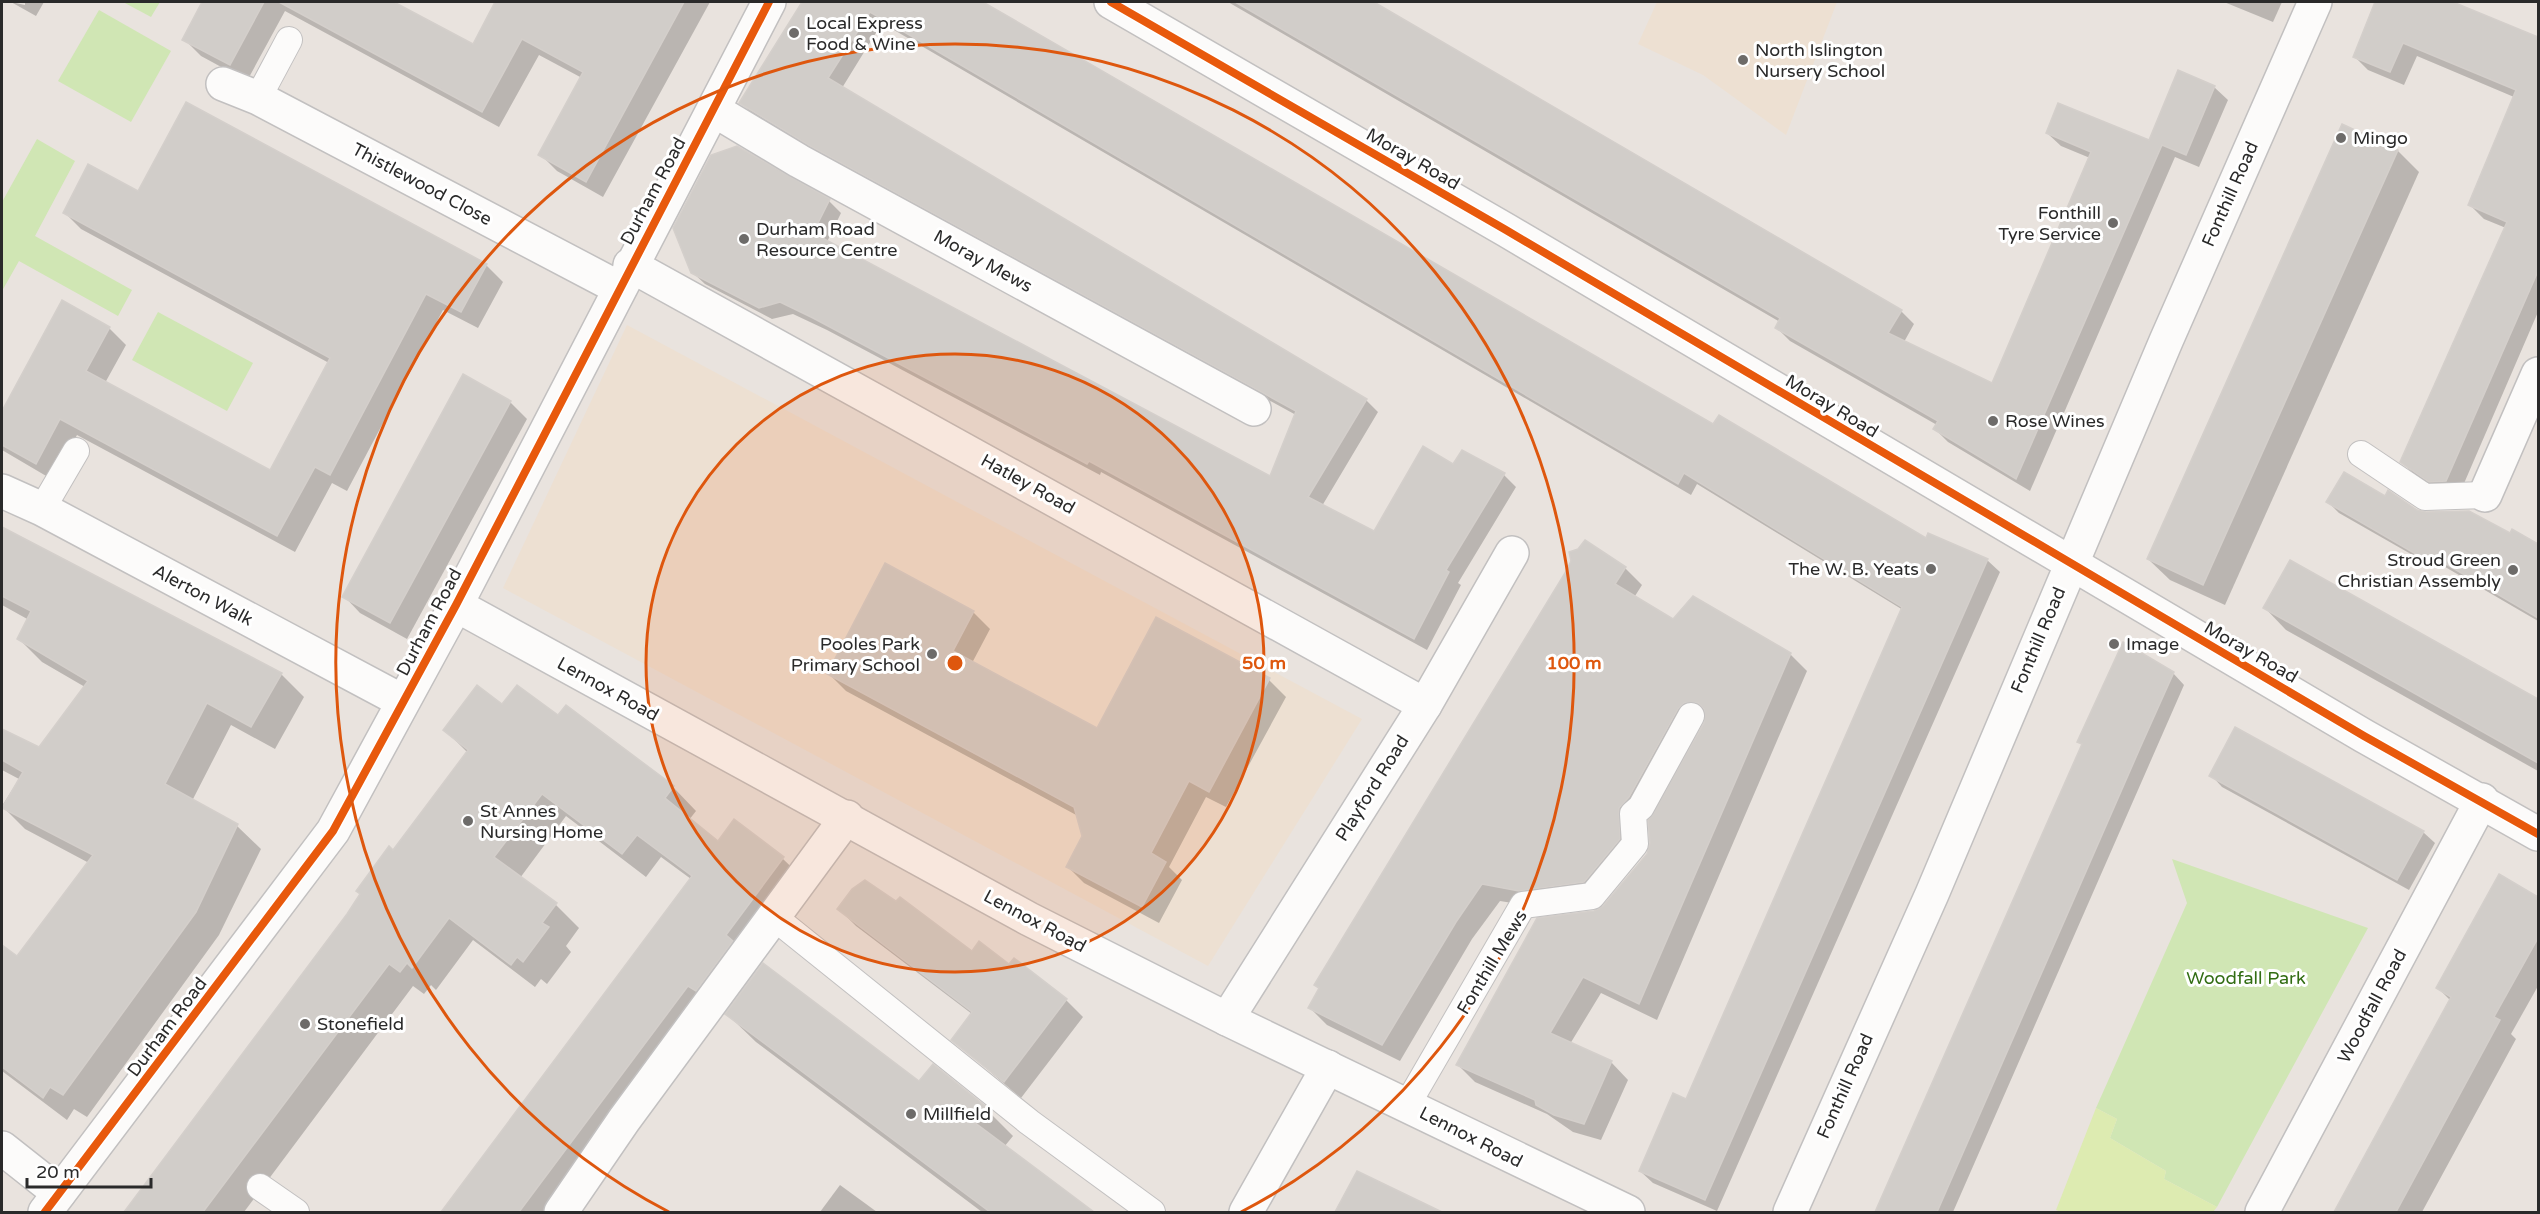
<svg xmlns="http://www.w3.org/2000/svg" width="2540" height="1214" viewBox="0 0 2540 1214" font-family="'Varela Round',sans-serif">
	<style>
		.education { fill: #ede0d2 }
		.green { fill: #d0e6b4 }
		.pitch { fill: #ddebb1 }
		.shadow { fill: #0003 }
		.building { fill: #d1cdc9; stroke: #d4cfcb; stroke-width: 1.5 }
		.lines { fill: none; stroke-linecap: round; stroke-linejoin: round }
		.lane-casing { stroke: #c2c0c0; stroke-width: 28 }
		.street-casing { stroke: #c2c0c0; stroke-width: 36 }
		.secondary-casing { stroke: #c2c0c0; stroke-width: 36 }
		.lane { stroke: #fcfbfa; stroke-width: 26 }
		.street { stroke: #fcfbfa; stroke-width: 33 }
		.secondary { stroke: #fcfbfa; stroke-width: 33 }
		.cycleway-casing { stroke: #fff; stroke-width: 11 }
		.cycleway { stroke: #e8590c; stroke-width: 8 }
		.ring { fill: none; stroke: #de570e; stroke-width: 3 }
		.poi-dot { fill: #6d6b69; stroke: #fff; stroke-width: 2 }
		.labels { text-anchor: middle; stroke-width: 6; stroke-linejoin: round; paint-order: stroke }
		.poi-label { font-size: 18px; fill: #2a2a2a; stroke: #fff; text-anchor: start }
		.street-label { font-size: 18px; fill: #2a2a2a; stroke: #fff }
		.park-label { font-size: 18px; fill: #326d13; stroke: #fff }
		.centre { fill: #de570e; stroke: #fff; stroke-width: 3 }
		.ring-label { font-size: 18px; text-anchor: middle; font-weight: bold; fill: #de570e; stroke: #fff; stroke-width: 6; stroke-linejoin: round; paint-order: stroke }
	</style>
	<rect width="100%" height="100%" fill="#e9e3de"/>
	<g class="education">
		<polygon points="1657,2 1837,2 1786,135 1703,75 1638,44"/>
		<polygon points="627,325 1362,719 1208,966 503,588"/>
	</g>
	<g class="green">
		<polygon points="123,2 160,2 151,17"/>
		<polygon points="99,10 171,51 131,122 58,81"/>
		<polygon points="37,139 75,161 35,236 132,290 118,316 19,261 2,291 2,202"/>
		<polygon points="158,312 253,363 227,411 132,360"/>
		<polygon points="2172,859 2368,928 2217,1207 2164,1179 2166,1171 2110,1138 2117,1119 2096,1108 2187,903"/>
	</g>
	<polygon class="pitch" points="2096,1108 2117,1119 2110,1138 2166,1171 2164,1179 2217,1207 2213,1212 2061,1212 2056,1210"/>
	<g class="shadow">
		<polygon points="11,2 25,5 25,2 44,2 36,16"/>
		<polygon points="204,2 391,2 473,46 497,2 710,2 603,197 557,171 540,154 582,78 539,55 499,127 285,11 247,81 201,56 184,39"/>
		<polygon points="804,2 980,2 1714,426 1926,541 1987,560 2000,572 1717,1211 1653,1183 1640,1171 1687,1101 1903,610 1697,484 1691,495 882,23 842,88 1366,400 1378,412 1322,506 1375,533 1454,466 1504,475 1516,487 1458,583 1461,585 1427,650 1101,472 1100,475 827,330 793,314 772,319 705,284 692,272 737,147 829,201 841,213 827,242 1271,479 1296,415 822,157 754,115 741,103"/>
		<polygon points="1228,2 1372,2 1901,311 1914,324 1904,342 1992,385 2090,158 2061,146 2047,133 2149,141 2214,87 2228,100 2199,167 2175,157 2030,491 1948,442 1935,429 1937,425 1790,341 1777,328 1780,322"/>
		<polygon points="2224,2 2282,2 2273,22"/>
		<polygon points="2377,2 2449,2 2538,39 2538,312 2459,495 2445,495 2416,476 2402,462 2506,228 2484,219 2470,205 2514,97 2417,56 2404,85 2368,70 2354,56"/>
		<polygon points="2343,126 2398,151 2419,172 2225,605 2170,580 2148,559"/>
		<polygon points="139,193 486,265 503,282 478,328 443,310 347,491 332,483 295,552 77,435 53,480 2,450 2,414 63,302 109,328 126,345 105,383 271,472 329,363 81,229 64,212"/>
		<polygon points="510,402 527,419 407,639 360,613 344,596"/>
		<polygon points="2386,498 2417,511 2511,535 2513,531 2538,546 2538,621 2440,564 2437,569 2339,513 2328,502"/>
		<polygon points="2,529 281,674 304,697 275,749 231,725 192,801 237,826 261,849 219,935 87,1117 74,1109 67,1120 2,1071 2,946 17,958 89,863 25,829 2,806 19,779 2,770 2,731 40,748 85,687 42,662 19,639 29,620 2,605"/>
		<polygon points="1585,542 1625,568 1642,585 1635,596 1673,621 1790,654 1807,671 1657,1020 1601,993 1570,1044 1611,1062 1628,1080 1601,1140 1573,1132 1547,1114 1475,1082 1458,1065 1594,912 1604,907 1648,854 1707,718 1695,726 1602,899 1537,907 1500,901 1472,939 1400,1061 1327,1025 1310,1008 1320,989 1316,985"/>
		<polygon points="2291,562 2538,701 2538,771 2286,630 2265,608"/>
		<polygon points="973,612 990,629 972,663 1098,730 1269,680 1286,697 1226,807 1206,797 1169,867 1182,880 1159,923 1084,883 1068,867 1084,836 1078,816 846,691 829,674"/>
		<polygon points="2173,673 2184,685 1953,1212 1877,1212 2083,746 2079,742"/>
		<polygon points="502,707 558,717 673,787 696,811 689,820 718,843 734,821 783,859 807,882 560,1212 447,1212 445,1210 691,879 661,857 646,877 566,816 520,878 556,905 579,928 566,946 571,952 547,984 541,979 535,987 473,940 436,990 431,985 424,994 413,986 244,1212 125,1212 468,753 445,730"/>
		<polygon points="2211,775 2423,832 2435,843 2409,890 2222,787"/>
		<polygon points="2500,877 2538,899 2538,986 2511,1034 2516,1039 2422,1212 2336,1212 2451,1001 2437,987"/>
		<polygon points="839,909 1010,967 1066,1000 1083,1017 1021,1098 953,1040 972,1014 856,926"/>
		<polygon points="727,1014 920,1083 933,1066 984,1107 1013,1136 1004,1147 1092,1212 982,1212 756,1042"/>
		<polygon points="1358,1173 1439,1212 1337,1212"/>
		<polygon points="840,1185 877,1212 820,1212"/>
	</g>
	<g class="building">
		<polygon points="202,2 264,2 230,65 182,40"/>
		<polygon points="279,2 394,2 473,44 495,2 684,2 586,182 538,155 583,72 522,39 482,112"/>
		<polygon points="802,2 983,2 1713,424 1719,415 1926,538 1928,533 1988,559 1705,1200 1639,1171 1673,1093 1686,1099 1902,607 1684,473 1678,484 870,12 828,78 1367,399 1308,497 1374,531 1423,446 1453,464 1462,450 1505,473 1446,570 1449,572 1414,639 1089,461 1087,464 813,318 780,302 759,308 691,273 673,228 711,155 737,146 830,199 813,233 1270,476 1296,411 808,145 739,103"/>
		<polygon points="1235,2 1374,2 1902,310 1888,333 1992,383 2091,152 2046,133 2058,103 2149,140 2178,70 2215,86 2186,155 2162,145 2016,479 1933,429 1938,421 1775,328 1780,318"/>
		<polygon points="2375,2 2453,2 2538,37 2538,271 2446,481 2429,482 2400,462 2507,222 2468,205 2516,90 2403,43 2390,72 2353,57"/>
		<polygon points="186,102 487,264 461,312 426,294 330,475 315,467 277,536 60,419 36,464 2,445 2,411 62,300 110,327 86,371 270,470 330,358 63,213 88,164 138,191"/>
		<polygon points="2342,124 2398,150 2203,585 2147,559"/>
		<polygon points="463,374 511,401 390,623 342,597"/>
		<polygon points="2344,472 2385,496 2388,490 2417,510 2426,512 2469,511 2510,533 2512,529 2538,544 2538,618 2429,554 2426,560 2326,502"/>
		<polygon points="2,527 282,673 251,727 207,703 165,784 238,824 196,912 63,1095 50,1087 43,1098 2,1067 2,945 17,956 93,855 2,808 23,772 2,760 2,729 39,747 88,681 17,639 31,611 2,596"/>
		<polygon points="1585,540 1626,567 1615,584 1673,619 1693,596 1791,653 1639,1004 1583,977 1550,1033 1612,1061 1584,1124 1554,1115 1536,1105 1535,1100 1456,1065 1537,918 1594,911 1603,906 1647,854 1650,843 1648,820 1704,723 1704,709 1698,703 1684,703 1678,709 1629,797 1619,808 1620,839 1584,882 1519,891 1482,884 1456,922 1382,1045 1308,1008 1319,988 1314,985 1565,573 1571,561 1569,552 1578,549"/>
		<polygon points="2290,560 2538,699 2538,763 2263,608"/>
		<polygon points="885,563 974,611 953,651 1097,728 1156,617 1270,678 1209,792 1189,781 1151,853 1166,862 1142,907 1066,867 1082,836 1074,807 827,674"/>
		<polygon points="2123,642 2174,672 2140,748 1937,1212 1875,1212 2082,744 2077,742"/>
		<polygon points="477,685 502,704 517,685 558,715 566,705 674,786 665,798 718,841 734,819 784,857 726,935 733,941 696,991 688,986 519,1212 441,1212 692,876 637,835 622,854 542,794 494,857 557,903 542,923 549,927 523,962 517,957 511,965 449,918 412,968 407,963 400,972 389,964 203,1212 124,1212 347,914 360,894 356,891 389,846 393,850 468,750 443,730"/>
		<polygon points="2235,727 2424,831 2397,880 2209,776"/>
		<polygon points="2499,874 2538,897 2538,938 2494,1017 2500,1020 2396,1212 2334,1212 2451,997 2436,988"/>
		<polygon points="865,880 896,901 900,897 972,951 979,941 1009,964 1014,958 1067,999 1004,1082 951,1040 972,1012 837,909 852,889"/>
		<polygon points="763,963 919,1081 933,1064 985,1106 974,1122 1094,1212 990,1212 725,1014"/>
		<polygon points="1357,1171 1442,1212 1335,1212"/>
	</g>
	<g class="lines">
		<g class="lane-casing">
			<g id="lane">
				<polyline points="258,98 289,40"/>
				<polyline points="2361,454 2425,497 2485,495"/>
				<polyline points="42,509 76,451"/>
				<polyline points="775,918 1029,1122 1152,1212"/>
				<polyline points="1407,1105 1523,905 1592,896 1635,844 1633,814 1641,807 1691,716"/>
				<polyline points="260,1187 296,1212"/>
			</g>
		</g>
		<g class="street-casing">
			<g id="street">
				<polyline points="1111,2 1506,230 2364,736 2538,834"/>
				<polyline points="223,84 258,98 619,288"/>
				<polyline points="714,110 799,161 1254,409"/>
				<polyline points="630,265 1425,705"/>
				<polyline points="2,491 42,509 402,701"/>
				<polyline points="2485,495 2538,374"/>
				<polyline points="456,605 1029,919 1227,1019 1628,1212"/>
				<polyline points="1227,1019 1425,705 1512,553"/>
				<polyline points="2,1148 59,1193"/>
				<polyline points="45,1212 333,831 456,605 769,2"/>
				<polyline points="561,1212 624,1120 847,817"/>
				<polyline points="1246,1212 1328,1067"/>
				<polyline points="2262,1212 2482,800"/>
			</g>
		</g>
		<g class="secondary-casing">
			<polyline id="secondary" points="1790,1212 1932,894 2166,341 2315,2"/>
		</g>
		<use href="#lane" class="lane"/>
		<use href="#street" class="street"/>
		<use href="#secondary" class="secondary"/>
		<g class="cycleway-casing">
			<g id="cycleway">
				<polyline points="1111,2 1506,230 2364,736 2538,834"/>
				<polyline points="45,1212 333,831 456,605 769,2"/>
			</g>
		</g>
		<use href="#cycleway" class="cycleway"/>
	</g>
	<circle cx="955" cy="663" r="309" fill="#de570e" fill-opacity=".12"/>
	<g class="ring">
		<circle cx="955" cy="663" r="309"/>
		<path d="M669 1212A619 619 0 1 1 1241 1212"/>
	</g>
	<g class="poi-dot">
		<circle cx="794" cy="33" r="6"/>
		<circle cx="1743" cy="60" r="6"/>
		<circle cx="2341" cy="138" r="6"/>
		<circle cx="2113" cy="223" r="6"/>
		<circle cx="744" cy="239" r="6"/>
		<circle cx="1993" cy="421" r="6"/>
		<circle cx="1931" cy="569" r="6"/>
		<circle cx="2513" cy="570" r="6"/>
		<circle cx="2114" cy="644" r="6"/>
		<circle cx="932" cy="654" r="6"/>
		<circle cx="468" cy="821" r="6"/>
		<circle cx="305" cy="1024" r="6"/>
		<circle cx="911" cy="1114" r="6"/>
	</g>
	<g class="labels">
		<g class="poi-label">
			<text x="806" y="29">Local Express<tspan x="806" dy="21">Food &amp; Wine</tspan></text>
			<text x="1755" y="56">North Islington<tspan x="1755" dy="21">Nursery School</tspan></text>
			<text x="2353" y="144">Mingo</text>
			<text x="2101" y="219" text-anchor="end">Fonthill<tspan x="2101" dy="21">Tyre Service</tspan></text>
			<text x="756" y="235">Durham Road<tspan x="756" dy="21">Resource Centre</tspan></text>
			<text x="2005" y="427">Rose Wines</text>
			<text x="2501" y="566" text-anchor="end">Stroud Green<tspan x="2501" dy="21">Christian Assembly</tspan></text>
			<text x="1919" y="575" text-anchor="end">The W. B. Yeats</text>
			<text x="920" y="650" text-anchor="end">Pooles Park<tspan x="920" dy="21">Primary School</tspan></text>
			<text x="2126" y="650">Image</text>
			<text x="480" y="817">St Annes<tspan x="480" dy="21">Nursing Home</tspan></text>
			<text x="317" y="1030">Stonefield</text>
			<text x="923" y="1120">Millfield</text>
		</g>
		<g class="street-label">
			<text transform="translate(1413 159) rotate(30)" y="6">Moray Road</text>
			<text transform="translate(422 184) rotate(28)" y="6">Thistlewood Close</text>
			<text transform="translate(653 191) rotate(-62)" y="6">Durham Road</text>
			<text transform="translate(2230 194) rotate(-66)" y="6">Fonthill Road</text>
			<text transform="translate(983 261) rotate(29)" y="6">Moray Mews</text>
			<text transform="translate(1832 406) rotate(31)" y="6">Moray Road</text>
			<text transform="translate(1028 484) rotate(29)" y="6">Hatley Road</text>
			<text transform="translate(203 595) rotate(28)" y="6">Alerton Walk</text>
			<text transform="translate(429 622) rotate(-62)" y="6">Durham Road</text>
			<text transform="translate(2038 640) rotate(-67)" y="6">Fonthill Road</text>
			<text transform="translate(2251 652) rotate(30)" y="6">Moray Road</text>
			<text transform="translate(608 689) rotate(29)" y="6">Lennox Road</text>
			<text transform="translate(1372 788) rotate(-58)" y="6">Playford Road</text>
			<text transform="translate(1035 921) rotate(28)" y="6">Lennox Road</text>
			<text transform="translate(1492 962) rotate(-59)" y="6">Fonthill Mews</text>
			<text transform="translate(2372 1006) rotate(-62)" y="6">Woodfall Road</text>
			<text transform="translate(167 1027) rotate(-53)" y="6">Durham Road</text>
			<text transform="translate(1845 1086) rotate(-66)" y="6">Fonthill Road</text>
			<text transform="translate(1471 1137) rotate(27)" y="6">Lennox Road</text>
		</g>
		<g class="park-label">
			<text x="2246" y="984">Woodfall Park</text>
		</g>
	</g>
	<circle cx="955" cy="663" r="9" class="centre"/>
	<g class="ring-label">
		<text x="1264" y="669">50 m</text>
		<text x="1574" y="669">100 m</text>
	</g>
	<rect width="2540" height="1214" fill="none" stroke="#2a2a2a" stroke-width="6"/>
	<path d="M27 1178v9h124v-9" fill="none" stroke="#2a2a2a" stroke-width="3"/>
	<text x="36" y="1178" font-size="18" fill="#2a2a2a" stroke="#ffffff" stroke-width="4.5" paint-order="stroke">20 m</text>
</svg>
